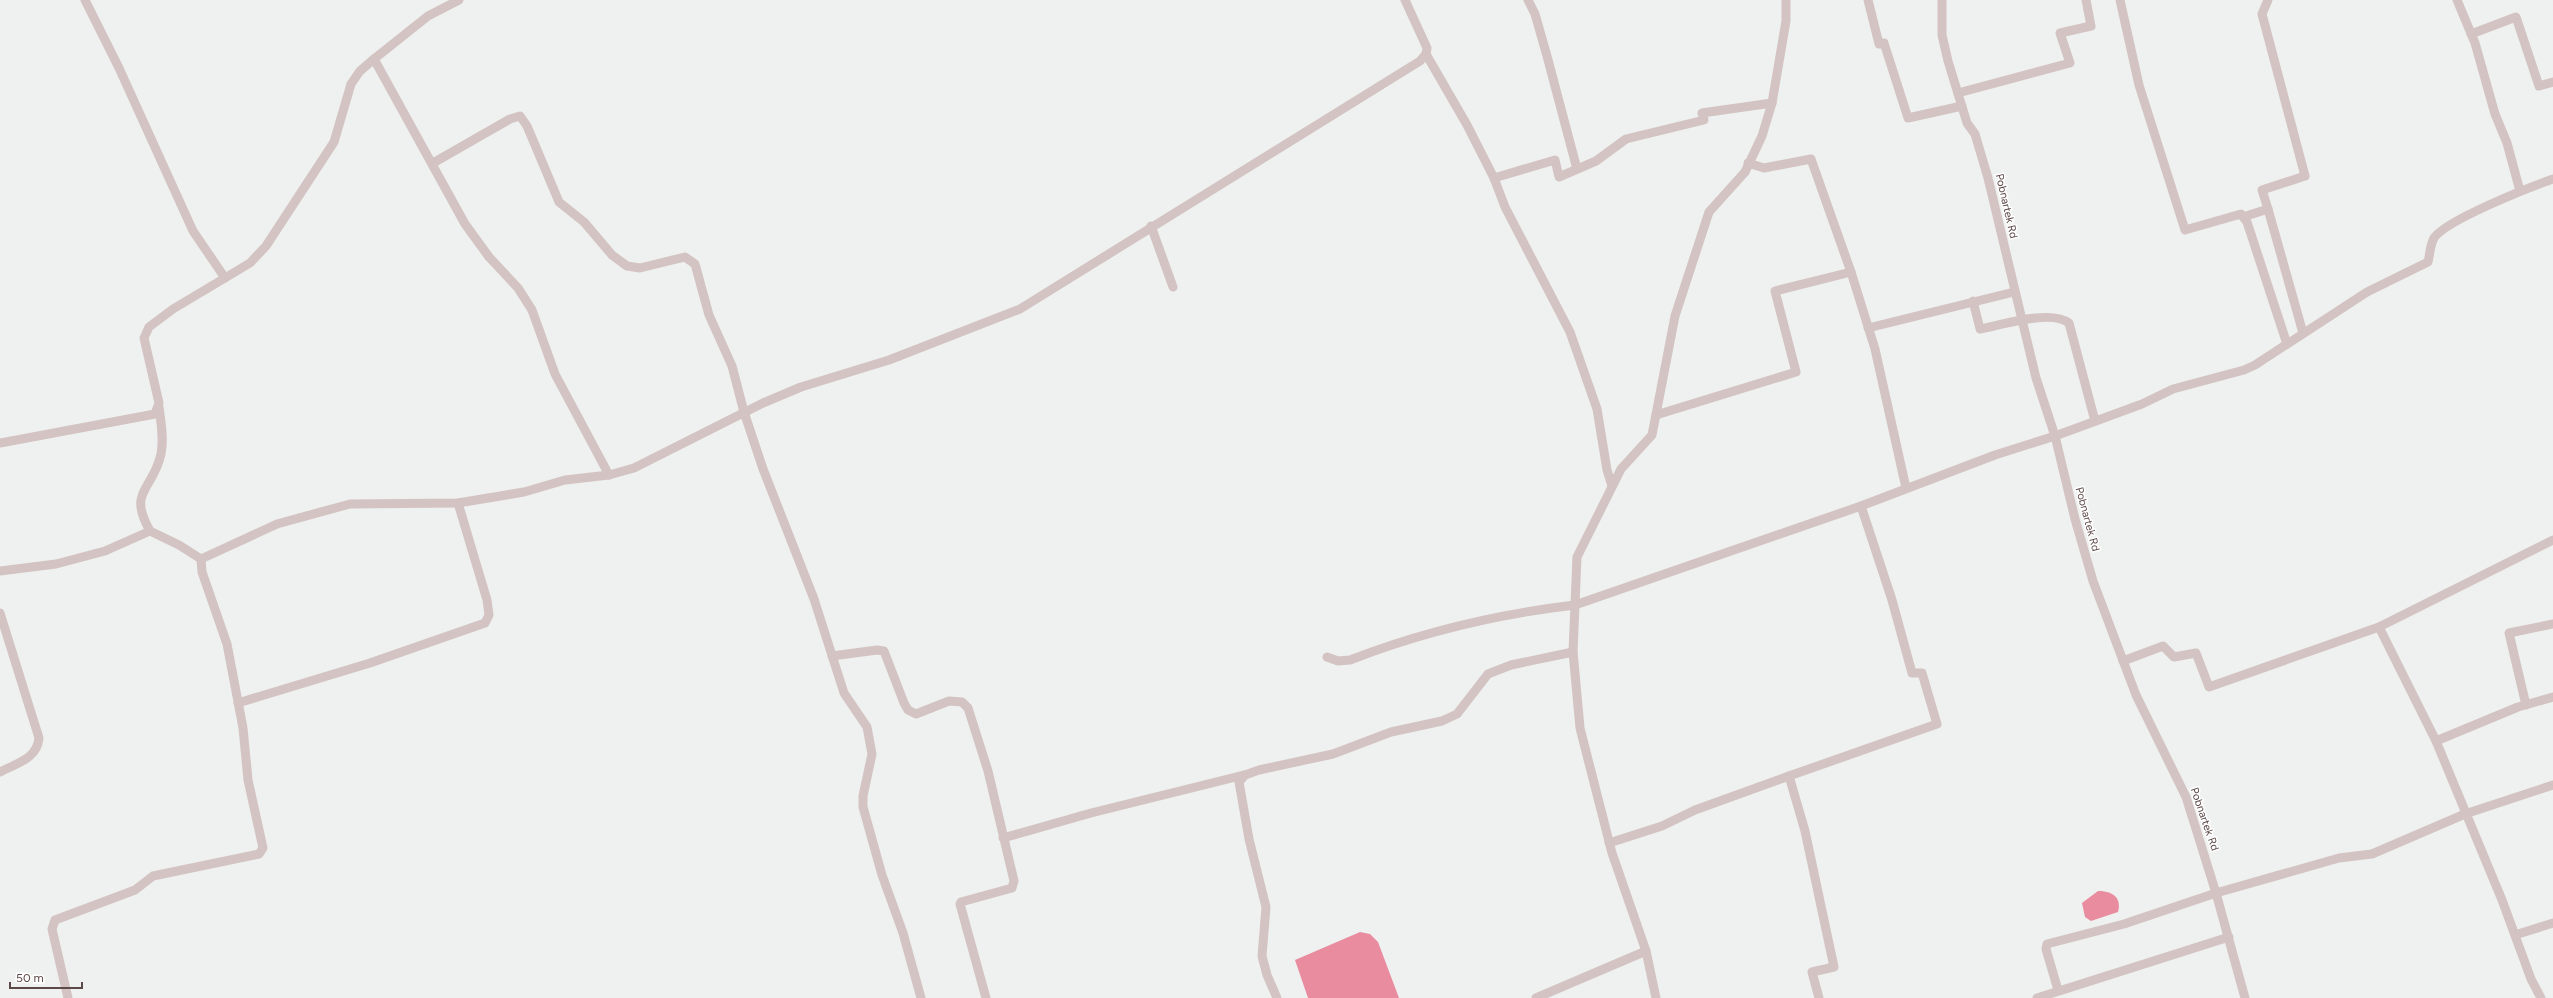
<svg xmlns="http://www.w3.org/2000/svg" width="2553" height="998" viewBox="0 0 2553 998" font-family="Figtree,sans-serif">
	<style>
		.water { fill: #e98c9f }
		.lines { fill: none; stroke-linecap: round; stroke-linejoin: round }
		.street { stroke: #d3c3c2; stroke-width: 9 }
		.labels { text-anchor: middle; stroke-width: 3; stroke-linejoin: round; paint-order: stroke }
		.street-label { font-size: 11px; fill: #5b4847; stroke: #fff }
	</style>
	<rect width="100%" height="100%" fill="#eef1ef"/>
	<g class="water">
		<path d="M2098 891C2112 891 2122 897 2118 912L2091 921 2085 917 2082 903Z"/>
		<polygon points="1360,932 1370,934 1378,942 1399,998 1308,998 1295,960"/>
	</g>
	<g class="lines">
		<g class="street">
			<polyline points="85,0 119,68 193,231 225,278"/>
			<polyline points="1528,0 1535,14 1547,56 1577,169"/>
			<polyline points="1868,0 1879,44 1884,43 1908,118 1962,106"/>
			<polyline points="1942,0 1942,35 1948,61 1967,123 1975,134 1988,178 2036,378 2055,436 2075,519 2093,581 2136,695 2186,797 2216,893 2245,998"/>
			<polyline points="2120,0 2139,85 2185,230 2241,214 2247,222 2287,344"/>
			<polyline points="2457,0 2475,43 2495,114 2507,143 2520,191"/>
			<polyline points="2471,34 2516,17 2539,86 2553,82"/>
			<polyline points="1426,54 1467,125 1494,178"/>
			<polyline points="374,59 428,16 459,0"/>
			<polyline points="1958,93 2070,63 2060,33 2091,26 2086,0"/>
			<polyline points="433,163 510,119 520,116 527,126 559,202 584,222 612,255 627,266 640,268 685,257 695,264 709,315 732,366 744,412 763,469 814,599 844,693 867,727 872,754 863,796 863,807 882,875 903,933 921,998"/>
			<polyline points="2268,209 2303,333"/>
			<polyline points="2243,217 2268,209 2262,190 2305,176 2262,14 2268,0"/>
			<polyline points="1151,226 1173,287"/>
			<polyline points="1851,272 1875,349 1906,488"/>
			<path d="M1973 301 1980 329C2001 325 2051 309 2069 323L2095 421"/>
			<polyline points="1868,328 2014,292"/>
			<polyline points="1656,415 1796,372 1775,291 1851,272 1811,159 1764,168 1748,163"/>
			<polyline points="0,443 155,414 159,403 144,338 149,327 173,309 250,263 266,246 334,142 351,84 360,71 374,59 465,224 489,257 518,288 532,310 555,374 609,475"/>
			<polyline points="1612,486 1607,470 1597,409 1570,332 1505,207 1494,178 1555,160 1559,177 1596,161 1626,139 1704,120 1702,113 1772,103"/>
			<path d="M150 531C127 490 153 491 161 454 164 439 161 422 159 407"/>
			<polyline points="0,571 56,564 105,551 150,531 179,545 201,559 277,524 350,504 458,503 524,492 565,480 609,475 634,468 763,403 801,387 889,360 1020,309 1420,61 1426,54 1427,48 1405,0"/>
			<path d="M0 613 39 738C37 759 17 763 0 772"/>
			<polyline points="832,656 877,650 884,651 904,703 908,710 916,714 949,701 962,702 968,708 988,771 1014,881 1012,888 961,902 960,904 986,998"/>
			<path d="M1327 657 1338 661 1350 660C1422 632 1498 614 1575 605L1861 506 1995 455 2055 436 2142 404 2173 389 2244 370 2255 365 2367 292 2428 262C2430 254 2430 245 2434 238 2446 220 2530 187 2553 179"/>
			<polyline points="2123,661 2163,646 2174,657 2196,653 2209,687 2379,627"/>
			<polyline points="238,703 370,663 485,623 489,615 487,600 458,503"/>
			<polyline points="2526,705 2509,633 2553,624"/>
			<polyline points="2436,741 2518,707 2553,697"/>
			<polyline points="1789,776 1937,724 1922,673 1912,673 1892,600 1861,506"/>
			<polyline points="1003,838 1091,813 1244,775"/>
			<polyline points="1609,843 1662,826 1695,810 1789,776 1805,831 1834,967 1812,972 1819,998"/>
			<polyline points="2216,893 2339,858 2372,854 2465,814 2553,785"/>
			<polyline points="2515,935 2553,923"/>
			<polyline points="2058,990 2046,949 2047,944 2124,924 2216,893"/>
			<polyline points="68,998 52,929 55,920 135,890 153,876 259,854 263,848 248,780 243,728 227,644 202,572 201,559"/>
			<polyline points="1277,998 1267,975 1262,956 1266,907 1249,839 1239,782 1245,775 1259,770 1333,754 1391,732 1442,721 1457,714 1488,674 1511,665 1573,652"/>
			<polyline points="1536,998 1646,951"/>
			<polyline points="1656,998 1646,951 1612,853 1580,728 1573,652 1577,557 1621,469 1652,435 1675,316 1709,212 1745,172 1762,136 1772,103 1786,21 1786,0"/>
			<polyline points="2037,998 2229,937"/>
			<polyline points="2541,998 2531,979 2502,900 2436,741 2379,627 2553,540"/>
		</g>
	</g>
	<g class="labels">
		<g class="street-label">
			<text transform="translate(2007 206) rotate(77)" y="4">Pobnartek Rd</text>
			<text transform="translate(2088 519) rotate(75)" y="4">Pobnartek Rd</text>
			<text transform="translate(2205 819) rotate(71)" y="4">Pobnartek Rd</text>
		</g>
	</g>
	<path d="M10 982v6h72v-6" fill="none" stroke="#5b4847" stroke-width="2"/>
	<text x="16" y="982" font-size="12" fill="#5b4847" stroke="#ffffff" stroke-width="3" paint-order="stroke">50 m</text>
</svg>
